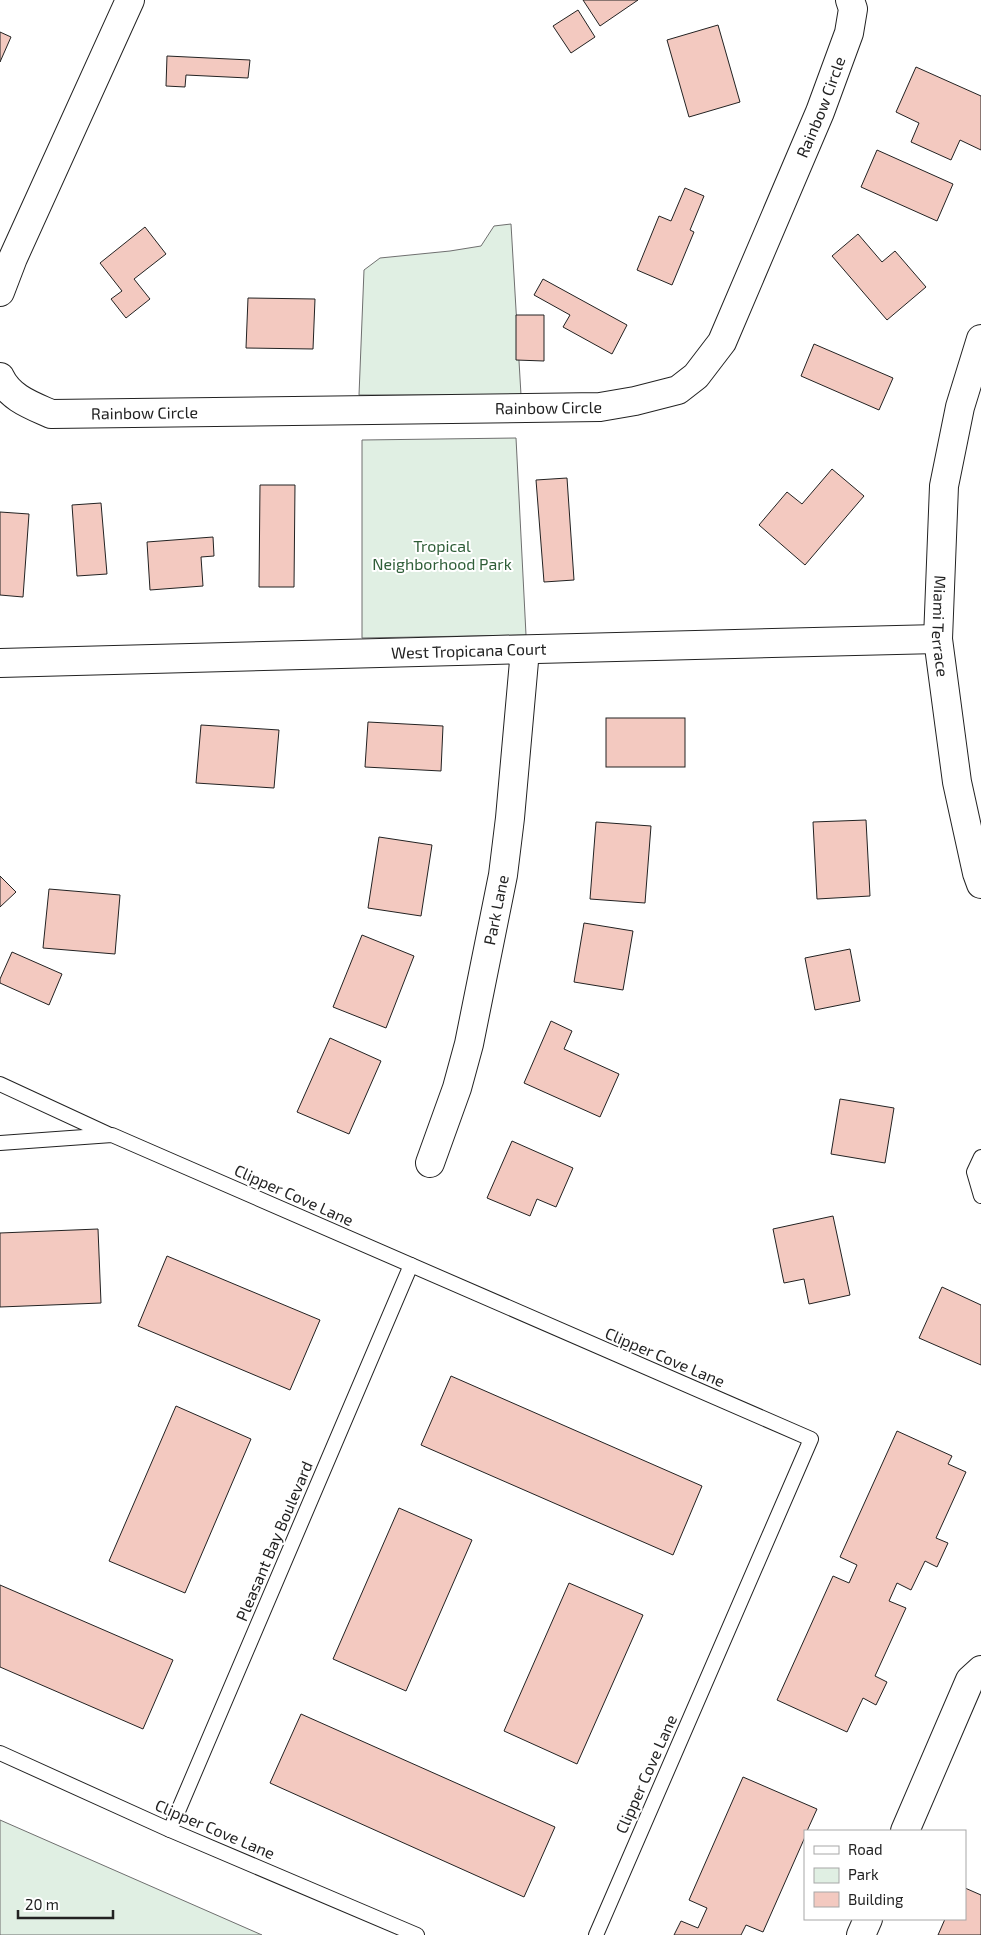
<svg xmlns="http://www.w3.org/2000/svg" width="981" height="1935" viewBox="0 0 981 1935" font-family="'Exo 2',sans-serif">
	<style>
		.green { fill: #e0efe3; stroke: #6f6f6f }
		.building { fill: #f3c9c0; stroke: #222 }
		.lines { fill: none; stroke-linecap: round; stroke-linejoin: round }
		.service-casing { stroke: #222; stroke-width: 16 }
		.minor-casing { stroke: #222; stroke-width: 30 }
		.service { stroke: #fff; stroke-width: 14 }
		.minor { stroke: #fff; stroke-width: 28 }
		.labels { text-anchor: middle; stroke-width: 4; stroke-linejoin: round; paint-order: stroke }
		.street-label { font-size: 16px; fill: #222; stroke: #fff }
		.park-label { font-size: 16px; fill: #2f5e38; stroke: #fff }
	</style>
	<rect width="100%" height="100%" fill="#fff"/>
	<g class="green">
		<polygon points="511,224 521,395 359,395 364,270 380,258 450,251 481,246 494,226"/>
		<polygon points="516,438 526,635 362,638 362,440"/>
		<polygon points="0,1820 262,1935 0,1935"/>
	</g>
	<g class="building">
		<polygon points="583,0 638,0 600,26"/>
		<polygon points="578,10 595,37 571,53 553,26"/>
		<polygon points="718,25 740,102 689,117 667,40"/>
		<polygon points="0,32 11,37 0,62"/>
		<polygon points="167,56 250,60 248,78 186,75 185,87 166,86"/>
		<polygon points="916,67 981,96 981,150 960,140 951,160 911,142 919,123 896,112"/>
		<polygon points="877,150 953,184 937,221 861,187"/>
		<polygon points="685,188 704,196 690,230 694,232 672,285 637,270 659,216 671,221"/>
		<polygon points="145,227 166,254 134,279 150,299 126,318 111,299 122,291 100,263"/>
		<polygon points="858,234 882,262 895,251 926,287 887,320 832,256"/>
		<polygon points="543,279 627,325 612,354 563,327 570,315 534,295"/>
		<polygon points="248,298 315,299 313,349 246,348"/>
		<polygon points="516,315 544,315 544,361 516,360"/>
		<polygon points="814,344 893,378 879,410 801,376"/>
		<polygon points="832,469 864,496 805,565 759,525 787,492 802,504"/>
		<polygon points="567,478 574,580 544,582 536,480"/>
		<polygon points="260,485 295,485 294,587 259,587"/>
		<polygon points="101,503 107,574 77,576 72,505"/>
		<polygon points="0,512 29,514 23,597 0,595"/>
		<polygon points="213,537 214,556 201,557 203,586 150,590 147,542"/>
		<rect x="606" y="718" width="79" height="49"/>
		<polygon points="368,722 443,726 441,771 365,767"/>
		<polygon points="201,725 279,730 274,788 196,783"/>
		<polygon points="866,820 870,896 817,899 813,822"/>
		<polygon points="596,822 651,826 645,903 590,899"/>
		<polygon points="379,837 432,845 421,916 368,908"/>
		<polygon points="0,876 16,892 0,907"/>
		<polygon points="49,889 120,895 115,954 43,948"/>
		<polygon points="584,923 633,931 623,990 574,982"/>
		<polygon points="362,935 414,956 386,1028 333,1007"/>
		<polygon points="850,949 860,1001 815,1010 805,958"/>
		<polygon points="12,952 62,974 49,1005 0,983 0,979"/>
		<polygon points="551,1021 572,1031 564,1049 619,1074 600,1117 524,1083"/>
		<polygon points="330,1038 381,1061 349,1134 297,1112"/>
		<polygon points="840,1099 894,1108 885,1163 831,1154"/>
		<polygon points="512,1141 573,1168 556,1207 537,1199 530,1216 487,1198"/>
		<polygon points="833,1216 850,1295 809,1304 804,1279 784,1283 773,1229"/>
		<polygon points="98,1229 101,1303 0,1307 0,1233"/>
		<polygon points="167,1256 320,1320 290,1390 138,1326"/>
		<polygon points="942,1287 981,1305 981,1365 919,1338"/>
		<polygon points="451,1376 702,1486 673,1555 421,1445"/>
		<polygon points="176,1406 251,1439 185,1593 109,1561"/>
		<polygon points="897,1431 952,1456 948,1464 966,1472 936,1538 948,1543 937,1567 925,1561 911,1590 897,1583 889,1601 906,1608 875,1676 887,1682 876,1705 863,1698 847,1732 777,1700 833,1576 849,1583 857,1565 840,1557"/>
		<polygon points="399,1508 472,1540 406,1691 333,1659"/>
		<polygon points="569,1583 643,1615 577,1764 504,1731"/>
		<polygon points="0,1585 173,1660 143,1729 0,1667"/>
		<polygon points="301,1714 555,1827 524,1897 270,1783"/>
		<polygon points="743,1777 817,1809 807,1831 805,1831 805,1837 763,1932 746,1925 741,1935 674,1935 681,1921 698,1928 707,1908 689,1900"/>
		<polygon points="965,1888 981,1895 981,1935 938,1935 945,1919 965,1919"/>
	</g>
	<g class="lines">
		<g class="service-casing">
			<g id="service">
				<polyline points="0,1084 108,1134"/>
				<polyline points="0,1143 112,1135 811,1439 596,1935"/>
				<polyline points="981,1157 974,1172 981,1196"/>
				<polyline points="0,1753 170,1830 417,1935"/>
				<polyline points="170,1830 411,1265"/>
			</g>
		</g>
		<g class="minor-casing">
			<g id="minor">
				<polyline points="0,292 13,258 130,0"/>
				<path id="s1" d="M981 339 960 407 944 486 938 639 957 782 977 873 981 884"/>
				<path id="s2" d="M0 377C10 398 31 405 51 414L600 407 635 401 678 390 696 376 722 342 820 112 849 33 853 9 850 0"/>
				<path id="s3" d="M0 663C313 656 625 645 938 639"/>
				<path id="s4" d="M430 1163 457 1088 469 1044 503 875 510 818 525 650"/>
				<polyline points="905,1831 970,1680 981,1670"/>
				<polyline points="861,1935 868,1919"/>
			</g>
		</g>
		<use href="#service" class="service"/>
		<use href="#minor" class="minor"/>
	</g>
	<g class="labels">
		<g class="street-label">
			<text dy="6" stroke="none"><textPath href="#s2" startOffset="1014">Rainbow Circle</textPath></text>
			<text dy="6" stroke="none"><textPath href="#s2" startOffset="562">Rainbow Circle</textPath></text>
			<text dy="6" stroke="none"><textPath href="#s2" startOffset="158">Rainbow Circle</textPath></text>
			<text dy="6" stroke="none"><textPath href="#s1" startOffset="292">Miami Terrace</textPath></text>
			<text dy="6" stroke="none"><textPath href="#s3" startOffset="469">West Tropicana Court</textPath></text>
			<text dy="6" stroke="none"><textPath href="#s4" startOffset="262">Park Lane</textPath></text>
			<text transform="translate(294 1195) rotate(24)" y="6">Clipper Cove Lane</text>
			<text transform="translate(665 1357) rotate(23)" y="6">Clipper Cove Lane</text>
			<text transform="translate(274 1541) rotate(-67)" y="6">Pleasant Bay Boulevard</text>
			<text transform="translate(646 1774) rotate(-66)" y="6">Clipper Cove Lane</text>
			<text transform="translate(215 1829) rotate(23)" y="6">Clipper Cove Lane</text>
		</g>
		<g class="park-label">
			<text x="442" y="552">Tropical<tspan x="442" dy="18">Neighborhood Park</tspan></text>
		</g>
	</g>
	<rect x="804" y="1830" width="162" height="90" fill="#ffffff" stroke="#a7a7a7"/>
	<rect x="814" y="1846" width="25" height="8" fill="#ffffff" stroke="#a7a7a7"/>
	<text x="848" y="1855" font-size="15" fill="#222222">Road</text>
	<rect x="814" y="1868" width="25" height="15" fill="#e0efe3" stroke="#a7a7a7"/>
	<text x="848" y="1880" font-size="15" fill="#222222">Park</text>
	<rect x="814" y="1892" width="25" height="15" fill="#f3c9c0" stroke="#a7a7a7"/>
	<text x="848" y="1905" font-size="15" fill="#222222">Building</text>
	<path d="M18 1910v8h95v-8" fill="none" stroke="#222222" stroke-width="2.5"/>
	<text x="25" y="1910" font-size="15" fill="#222222" stroke="#ffffff" stroke-width="4" paint-order="stroke">20 m</text>
</svg>
